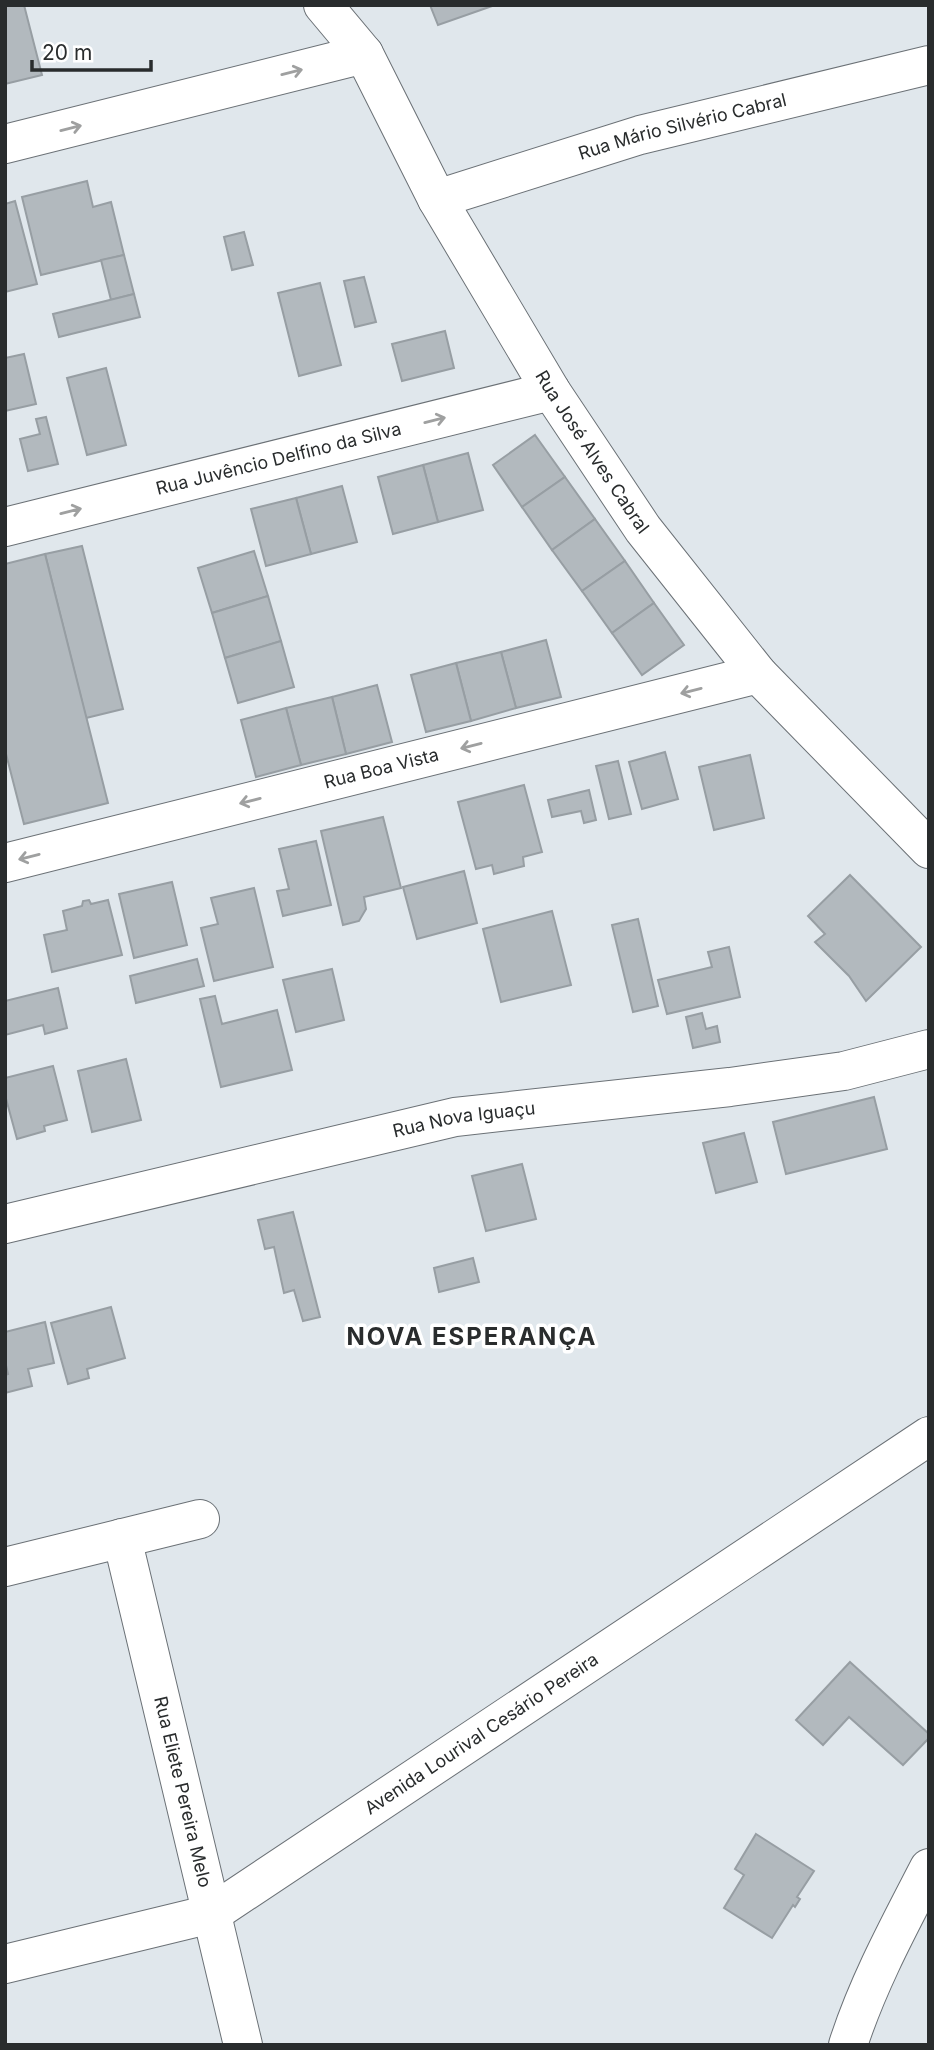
<svg xmlns="http://www.w3.org/2000/svg" width="934" height="2050" viewBox="0 0 934 2050" font-family="Inter,sans-serif">
	<style>
		.building { fill: #b2b9be; stroke: #979ea3; stroke-width: 2 }
		.lines { fill: none; stroke-linecap: round; stroke-linejoin: round }
		.minor-casing { stroke: #6b7176; stroke-width: 40 }
		.tertiary-casing { stroke: #6b7176; stroke-width: 40 }
		.secondary-casing { stroke: #6b7176; stroke-width: 40 }
		.minor { stroke: #fff; stroke-width: 38 }
		.tertiary { stroke: #fff; stroke-width: 38 }
		.secondary { stroke: #fff; stroke-width: 38 }
		.oneway { stroke: #9fa0a0 }
		.labels { text-anchor: middle; stroke-width: 7; stroke-linejoin: round; paint-order: stroke }
		.street-label { font-size: 18px; fill: #292c2d; stroke: #fff }
		.district-label { font-size: 24px; font-weight: bold; letter-spacing: 2px; fill: #292c2d; stroke: #fff }
	</style>
	<rect width="100%" height="100%" fill="#e0e7ec"/>
	<g class="building">
		<polygon points="5,5 24,5 42,75 5,84"/>
		<polygon points="430,5 495,5 438,25"/>
		<polygon points="87,181 93,207 111,202 124,255 41,275 22,197"/>
		<polygon points="15,201 37,284 5,292 5,204"/>
		<polygon points="244,232 253,265 232,270 224,237"/>
		<polygon points="124,255 134,294 111,300 101,260"/>
		<polygon points="364,277 376,322 355,327 344,281"/>
		<polygon points="320,283 341,365 299,376 278,293"/>
		<polygon points="134,294 140,317 59,337 53,314"/>
		<polygon points="445,331 454,368 402,381 392,344"/>
		<polygon points="24,354 36,404 5,411 5,358"/>
		<polygon points="106,368 126,445 87,455 67,378"/>
		<polygon points="46,417 58,464 28,471 20,439 40,434 36,419"/>
		<polygon points="535,435 565,477 522,507 493,465"/>
		<polygon points="468,453 483,510 438,522 423,465"/>
		<polygon points="423,465 438,522 393,534 378,477"/>
		<polygon points="565,477 595,519 552,550 522,507"/>
		<polygon points="342,486 357,542 311,554 296,498"/>
		<polygon points="296,498 311,554 266,566 251,509"/>
		<polygon points="595,519 625,561 582,591 552,550"/>
		<polygon points="82,546 123,709 86,718 45,554"/>
		<polygon points="254,551 268,596 212,613 198,568"/>
		<polygon points="45,554 108,803 24,824 5,750 5,564"/>
		<polygon points="625,561 654,603 612,633 582,591"/>
		<polygon points="268,596 281,641 225,658 212,613"/>
		<polygon points="654,603 684,645 642,675 612,633"/>
		<polygon points="546,640 561,697 516,708 501,652"/>
		<polygon points="281,641 294,687 238,703 225,658"/>
		<polygon points="501,652 516,708 471,721 456,663"/>
		<polygon points="456,663 471,721 426,732 411,675"/>
		<polygon points="377,685 392,742 346,754 332,697"/>
		<polygon points="332,697 346,754 301,765 286,708"/>
		<polygon points="286,708 301,765 256,777 241,720"/>
		<polygon points="665,752 678,799 642,809 629,762"/>
		<polygon points="750,755 764,818 714,830 699,767"/>
		<polygon points="618,761 631,814 609,819 596,766"/>
		<polygon points="524,785 542,852 523,857 524,866 494,874 492,865 476,869 458,802"/>
		<polygon points="589,790 596,820 584,823 581,811 552,817 548,800"/>
		<polygon points="383,817 401,888 364,897 366,909 359,921 343,925 321,831"/>
		<polygon points="316,841 331,905 283,916 277,891 289,889 279,849"/>
		<polygon points="464,871 477,923 417,939 403,887"/>
		<polygon points="850,875 921,947 866,1001 849,976 815,942 825,934 808,916"/>
		<polygon points="172,882 187,945 134,958 119,894"/>
		<polygon points="254,888 273,967 214,981 201,928 218,924 211,898"/>
		<polygon points="89,900 91,904 108,900 122,955 52,972 44,935 67,930 63,911 82,906 83,901"/>
		<polygon points="552,911 571,985 501,1002 483,929"/>
		<polygon points="638,919 658,1006 633,1012 612,925"/>
		<polygon points="729,947 740,997 667,1014 658,980 712,967 708,952"/>
		<polygon points="197,959 204,986 136,1003 130,976"/>
		<polygon points="332,969 344,1020 296,1032 283,980"/>
		<polygon points="58,988 67,1028 45,1034 43,1025 5,1035 5,1001"/>
		<polygon points="215,996 222,1024 277,1010 292,1070 221,1087 200,999"/>
		<polygon points="702,1013 706,1029 717,1026 720,1042 693,1048 686,1017"/>
		<polygon points="126,1059 141,1120 92,1132 78,1071"/>
		<polygon points="53,1066 67,1120 44,1126 45,1131 17,1139 5,1095 5,1078"/>
		<polygon points="874,1097 887,1149 786,1174 773,1122"/>
		<polygon points="744,1133 757,1182 716,1193 703,1143"/>
		<polygon points="522,1164 536,1219 486,1231 472,1176"/>
		<polygon points="293,1212 320,1317 303,1321 294,1290 284,1293 274,1247 265,1249 258,1220"/>
		<polygon points="473,1258 479,1282 439,1292 434,1268"/>
		<polygon points="111,1307 125,1358 87,1369 89,1378 68,1384 51,1323"/>
		<polygon points="45,1322 54,1363 28,1369 32,1386 5,1393 5,1375 8,1374 5,1361 5,1332"/>
		<polygon points="850,1662 929,1734 929,1738 903,1765 849,1717 823,1745 796,1720"/>
		<polygon points="756,1834 814,1871 797,1897 800,1899 795,1907 793,1905 772,1938 724,1908 744,1875 735,1869"/>
	</g>
	<g class="lines">
		<g class="minor-casing">
			<g id="minor">
				<polyline points="5,144 364,54"/>
				<path id="s1" d="M437 199 640 135 929 65"/>
				<path id="s2" d="M5 527 551 391"/>
				<path id="s3" d="M5 863 758 674"/>
				<path id="s4" d="M5 1224 455 1117 730 1087 844 1071 929 1049"/>
				<path id="s5" d="M122 1538 243 2045"/>
				<polyline points="5,1567 200,1519"/>
				<path id="s6" d="M5 1964 211 1914 929 1436"/>
			</g>
		</g>
		<g class="tertiary-casing">
			<path id="tertiary" d="M848 2045C868 1983 899 1926 929 1868"/>
		</g>
		<g class="secondary-casing">
			<g id="secondary">
				<path id="s7" d="M323 5 364 54 437 199 551 391 643 529 758 674 929 849"/>
			</g>
		</g>
		<use href="#minor" class="minor"/>
		<use href="#tertiary" class="tertiary"/>
		<use href="#secondary" class="secondary"/>
	</g>
	<defs><path id="oneway-shaft" d="M-6 0H5M1.5-3L5.5 0L1.5 3" fill="none" stroke-width="1.6" stroke-linecap="round" stroke-linejoin="round" transform="scale(1.75)"/></defs>
	<g class="oneway">
		<use href="#oneway-shaft" transform="translate(292 72) rotate(-14)"/>
		<use href="#oneway-shaft" transform="translate(71 128) rotate(-14)"/>
		<use href="#oneway-shaft" transform="translate(435 420) rotate(-14)"/>
		<use href="#oneway-shaft" transform="translate(71 511) rotate(-14)"/>
		<use href="#oneway-shaft" transform="translate(691 691) rotate(166)"/>
		<use href="#oneway-shaft" transform="translate(471 746) rotate(166)"/>
		<use href="#oneway-shaft" transform="translate(250 801) rotate(166)"/>
		<use href="#oneway-shaft" transform="translate(29 857) rotate(166)"/>
	</g>
	<g class="labels">
		<g class="street-label">
			<text dy="6" stroke="none"><textPath href="#s1" startOffset="256">Rua Mário Silvério Cabral</textPath></text>
			<text dy="6" stroke="none"><textPath href="#s7" startOffset="523">Rua José Alves Cabral</textPath></text>
			<text dy="6" stroke="none"><textPath href="#s2" startOffset="282">Rua Juvêncio Delfino da Silva</textPath></text>
			<text dy="6" stroke="none"><textPath href="#s3" startOffset="388">Rua Boa Vista</textPath></text>
			<text dy="6" stroke="none"><textPath href="#s4" startOffset="471">Rua Nova Iguaçu</textPath></text>
			<text dy="6" stroke="none"><textPath href="#s6" startOffset="537">Avenida Lourival Cesário Pereira</textPath></text>
			<text dy="6" stroke="none"><textPath href="#s5" startOffset="261">Rua Eliete Pereira Melo</textPath></text>
		</g>
		<g class="district-label">
			<text x="472" y="1345">NOVA ESPERANÇA</text>
		</g>
	</g>
	<rect width="934" height="2050" fill="none" stroke="#292c2d" stroke-width="14"/>
	<path d="M32 60v10h119v-10" fill="none" stroke="#292c2d" stroke-width="3.5"/>
	<text x="42" y="60" font-size="21" fill="#292c2d" stroke="#ffffff" stroke-width="5" paint-order="stroke">20 m</text>
</svg>
